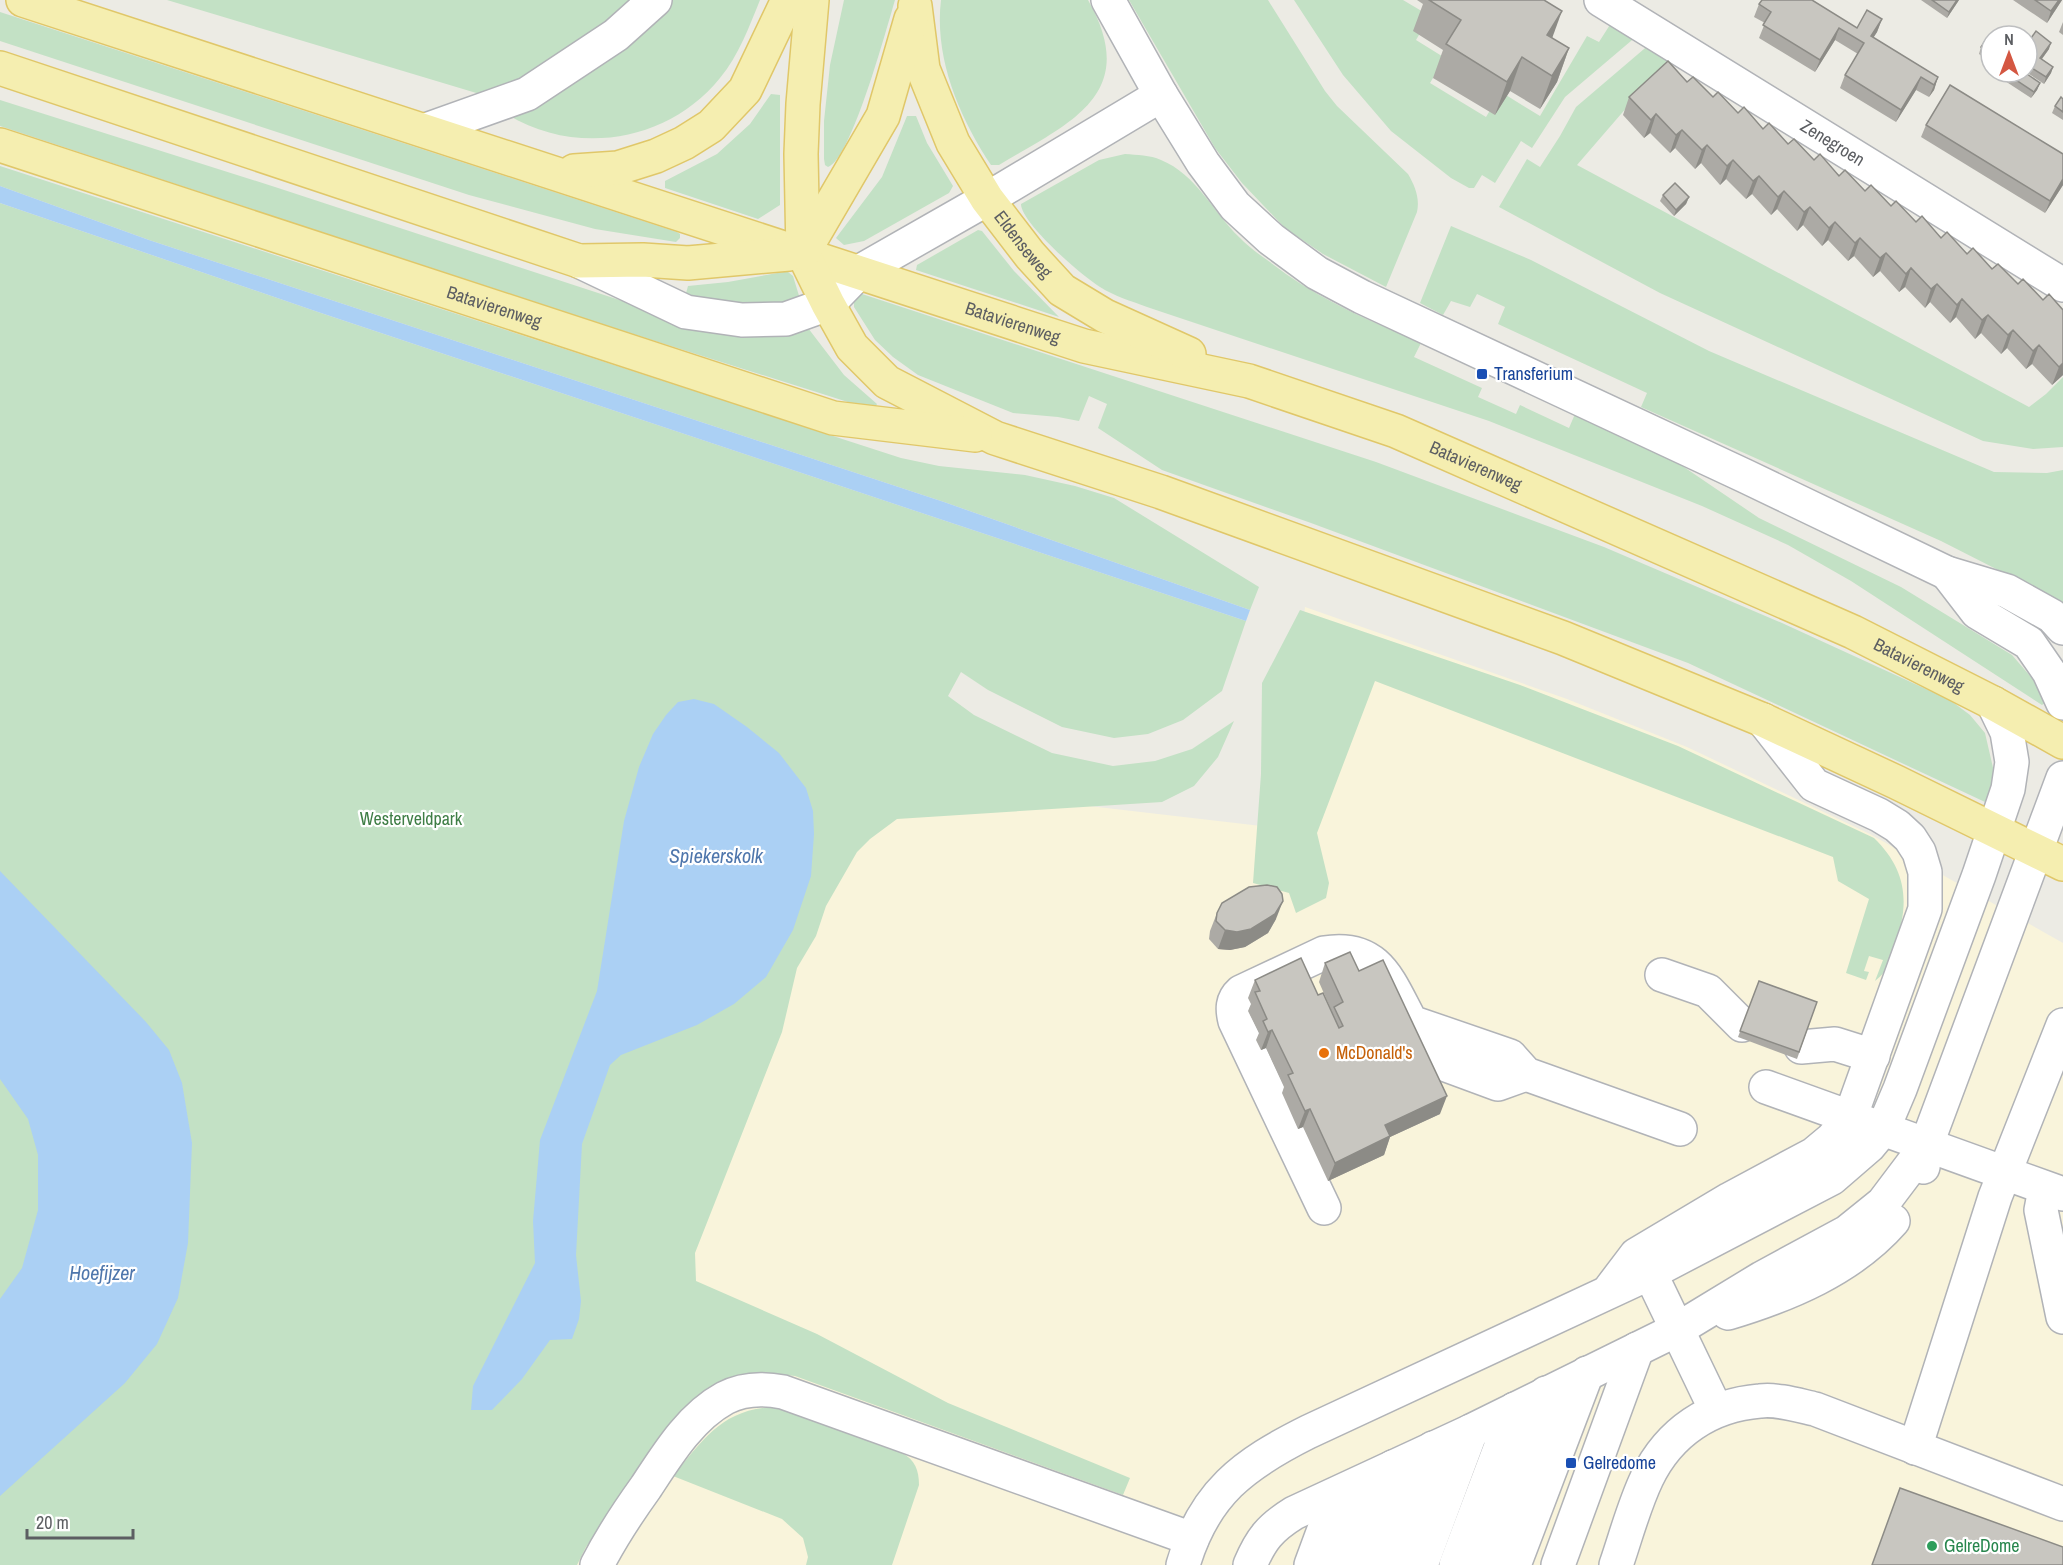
<svg xmlns="http://www.w3.org/2000/svg" width="2063" height="1565" viewBox="0 0 2063 1565" font-family="'Archivo Narrow',sans-serif">
	<style>
		.commercial { fill: #f9f4db }
		.green { fill: #c3e1c5 }
		.water { fill: #abd0f4 }
		.lines { fill: none; stroke-linecap: round; stroke-linejoin: round }
		.minor-casing { stroke: #b1b3b7; stroke-width: 36 }
		.major-casing { stroke: #e0c769; stroke-width: 36 }
		.minor { stroke: #fff; stroke-width: 33 }
		.major { stroke: #f5eeb0; stroke-width: 33 }
		.wall { fill: #acaaa5 }
		.shaded-wall { fill: #8c8b86 }
		.building { fill: #c8c6c0; stroke: #8c8b86; stroke-width: 1.5 }
		.transit-dot { fill: #1a4fb4; stroke: #fff; stroke-width: 2 }
		.food-dot { fill: #e8710a; stroke: #fff; stroke-width: 2 }
		.leisure-dot { fill: #2e9e5b; stroke: #fff; stroke-width: 2 }
		.labels { text-anchor: middle; stroke-width: 4.5; stroke-linejoin: round; paint-order: stroke }
		.street-label { font-size: 18px; fill: #5c5e62; stroke: #fff }
		.transit-label { font-size: 18px; fill: #164399; stroke: #fff; text-anchor: start }
		.park-label { font-size: 18px; fill: #3f7e46; stroke: #fff }
		.food-label { font-size: 18px; fill: #c56008; stroke: #fff; text-anchor: start }
		.leisure-label { font-size: 18px; fill: #27864d; stroke: #fff; text-anchor: start }
		.water-label { font-size: 20px; font-style: italic; fill: #4e76ac; stroke: #fff }
	</style>
	<rect width="100%" height="100%" fill="#ecebe4"/>
	<polygon class="commercial" points="1305,607 1567,699 1687,747 1870,834 2063,943 2063,1565 439,1565 856,779 1279,828"/>
	<g class="green">
		<path d="M167 0H760C749 27 739 55 720 78 669 141 578 157 508 115 499 110 491 101 483 95Z"/>
		<path d="M844 0H895C887 27 851 160 828 167L825 165 824 159V121L830 65Z"/>
		<path d="M941 0H1088C1142 95 1069 123 999 165H991C959 117 934 57 941 0Z"/>
		<path d="M1129 0H1268L1325 91 1337 106 1408 174C1415 186 1420 198 1417 212L1386 287 1323 254 1285 228 1242 183 1215 148Z"/>
		<polygon points="1294,0 1403,0 1430,16 1416,40 1445,58 1430,83 1486,117 1501,92 1540,116 1587,36 1599,42 1613,20 1638,35 1565,97 1532,148 1521,141 1495,183 1482,175 1474,188 1469,188 1451,178 1391,131 1343,75"/>
		<polygon points="0,12 677,232 680,234 680,238 676,242 595,229 469,195 0,41"/>
		<polygon points="1651,43 1672,55 1577,165 2029,407 2046,394 2063,377 2063,447 2033,449 1983,441 1660,293 1499,207 1527,159 1540,167 1560,136 1576,107"/>
		<polygon points="771,94 780,95 780,205 758,219 665,188 665,181 717,154 750,124"/>
		<polygon points="0,100 275,187 702,327 808,328 844,375 877,404 875,408 870,409 535,303 0,126"/>
		<polygon points="907,116 916,116 927,143 953,186 949,193 864,241 844,245 836,238 882,177"/>
		<path d="M1125 154C1137 155 1150 155 1161 160 1196 174 1213 212 1239 237 1252 251 1271 262 1286 274 1327 303 1375 323 1421 343L1414 357 1482 388 1478 397 1516 414 1520 405 1569 428 1575 414 1678 463 1759 518 1901 587 2012 655 2038 685 2045 703 2042 705 1851 581 1788 545 1702 506 1489 421 1147 307C1131 301 1114 296 1100 287 1082 276 1021 223 1021 204L1099 160Z"/>
		<polygon points="0,166 901,458 939,466 1025,475 1075,486 1114,498 1259,587 1250,610 944,502 149,240 0,186"/>
		<polygon points="0,203 318,312 1246,621 1222,691 1183,720 1148,734 1114,738 1062,727 988,690 961,672 948,696 974,715 1052,753 1113,766 1155,761 1192,749 1234,721 1218,757 1194,786 1162,802 897,819 870,839 857,852 826,906 816,936 797,968 782,1032 695,1253 696,1281 817,1334 948,1403 1130,1478 1123,1495 795,1376 768,1373 737,1378 598,1530 586,1547 577,1565 0,1565"/>
		<polygon points="1451,226 1531,260 1709,351 1994,472 2047,473 2063,470 2063,607 2002,572 1941,541 1641,407 1647,393 1498,324 1505,307 1477,294 1470,307 1451,301 1443,315 1420,303"/>
		<polygon points="978,230 982,231 1014,271 1059,317 916,270 917,265"/>
		<polygon points="783,272 788,272 793,276 800,299 762,308 685,297 688,286 728,282"/>
		<polygon points="862,294 1376,462 1604,547 1782,623 1950,700 1970,715 1985,733 1994,772 1990,792 1985,802 1688,663 1311,523 1162,470 1098,428 1107,404 1089,396 1079,421 1058,417 1013,413 918,375 893,357 875,340 854,307 854,299"/>
		<path d="M1300 610 1520 685 1678 746 1874 838C1907 870 1910 903 1895 945 1889 963 1890 969 1875 981L1883 960 1869 956 1864 971 1869 972 1866 980 1846 973 1869 899 1838 881 1833 857 1375 681 1317 833 1329 883 1326 898 1296 913 1289 893 1253 883 1261 774 1262 683Z"/>
		<path d="M775 1407 902 1453C915 1460 919 1470 919 1485L892 1565H806L808 1557 803 1538 782 1519 673 1476C704 1439 722 1409 775 1407Z"/>
	</g>
	<g class="water">
		<polygon points="0,186 149,240 944,502 1250,610 1246,621 318,312 0,203"/>
		<polygon points="694,699 714,704 747,727 779,753 806,788 813,811 814,834 811,876 793,930 766,977 734,1004 697,1025 621,1055 610,1065 582,1144 576,1255 581,1301 579,1319 572,1339 550,1340 522,1379 492,1410 471,1410 473,1386 535,1263 533,1221 540,1140 597,991 624,821 639,767 653,734 666,715 678,702"/>
		<polygon points="0,871 146,1022 169,1050 182,1083 192,1143 188,1243 178,1298 157,1344 125,1383 0,1496 0,1299 22,1268 38,1210 38,1155 28,1119 0,1079"/>
	</g>
	<g class="lines">
		<g class="minor-casing">
			<g id="minor">
				<polyline points="1108,0 1161,95 1203,163 1235,206 1271,239 1317,273 1362,297 1745,476 1947,573 2007,591 2052,616 2063,628"/>
				<path id="s1" d="M1601 0 2063 285"/>
				<polyline points="426,130 527,94 616,35 655,0"/>
				<polyline points="579,261 686,312 742,320 786,319 828,304 859,272 987,199 1161,95"/>
				<polyline points="1947,573 1977,612 2029,643 2049,672 2063,703"/>
				<polyline points="1662,975 1708,991 1742,1025"/>
				<polyline points="1411,1022 1433,1060 1498,1084 1526,1074"/>
				<polyline points="1801,1047 1835,1044 1873,1056"/>
				<polyline points="1766,1087 2063,1194"/>
				<polyline points="1923,1167 1926,1146 2063,778"/>
				<polyline points="2045,1189 2041,1210 2063,1317"/>
				<path d="M1324 1208 1235 1021C1232 1009 1232 1000 1241 992L1324 953C1379 944 1389 982 1411 1022L1510 1056 1526 1074 1680 1129"/>
				<polyline points="1650,1273 1716,1410"/>
				<polyline points="1611,1288 1636,1255 1730,1199 1814,1154 1832,1139 1850,1118 1925,909 1925,872 1919,852 1910,838 1897,826 1879,815 1814,785 1763,720"/>
				<path d="M1728 1313C1788 1295 1851 1269 1893 1221"/>
				<polyline points="1915,1448 1995,1197 2063,1025"/>
				<path d="M597 1565C611 1538 628 1512 646 1487 667 1455 690 1417 725 1398 744 1388 763 1388 783 1392L1192 1539"/>
				<path d="M1183 1565C1204 1493 1244 1464 1308 1432L1650 1273 1832 1178 1869 1146 1883 1129 1900 1089 1979 875 2008 789 2012 762 2007 732 1993 703"/>
				<path d="M1250 1565C1261 1539 1270 1528 1294 1513L1471 1431 1678 1329 1762 1278 1847 1232 1883 1203 1926 1146"/>
				<polyline points="1311,1565 1329,1516"/>
				<polyline points="1335,1565 1364,1485"/>
				<polyline points="1361,1565 1393,1467"/>
				<polyline points="1390,1565 1433,1448"/>
				<polyline points="1421,1565 1471,1431"/>
				<polyline points="1456,1565 1515,1409"/>
				<polyline points="1483,1565 1546,1393"/>
				<polyline points="1514,1565 1587,1373"/>
				<polyline points="1558,1565 1637,1349"/>
				<path d="M1616 1565C1626 1536 1634 1505 1647 1478 1669 1432 1710 1405 1760 1401 1778 1399 1797 1405 1815 1409L2063 1504"/>
			</g>
		</g>
		<g class="major-casing">
			<g id="major">
				<path id="s2" d="M23 0 1084 346 1249 381 1396 431 1853 632 1993 703 2063 742"/>
				<polyline points="812,0 803,104 801,154 803,253 828,304 852,347 887,382 995,438 1161,492 1563,638 1763,720 1896,782 2063,864"/>
				<path id="s3" d="M915 6 923 69 953 143 987 199 1030 255 1062 290 1105 316 1189 354"/>
				<polyline points="0,68 579,261 643,260 688,263 789,254"/>
				<path id="s4" d="M0 145 833 418 975 435"/>
				<polyline points="574,171 618,168 656,156 684,143 711,126 745,90 788,0"/>
				<polyline points="803,253 883,116 911,19"/>
			</g>
		</g>
		<use href="#minor" class="minor"/>
		<use href="#major" class="major"/>
	</g>
	<g class="wall">
		<polygon points="1417,0 1544,0 1552,38 1569,48 1557,82 1540,109 1510,91 1495,115 1433,78 1443,50 1413,31 1423,4"/>
		<polygon points="1921,0 1959,0 1947,18"/>
		<polygon points="2013,0 2062,0 2047,23"/>
		<polygon points="1759,4 1857,28 1882,19 1877,32 1873,38 1938,77 1934,90 1929,97 1916,90 1896,122 1840,88 1845,75 1858,54 1835,40 1815,72 1759,38 1765,23 1754,17"/>
		<polygon points="2063,22 2063,35 2059,32"/>
		<polygon points="1991,40 1991,62 1979,54 1981,47"/>
		<polygon points="2027,44 2049,49 2042,59 2053,67 2051,73 2044,84 2026,72"/>
		<polygon points="2007,74 2040,83 2037,90 2031,98 2005,81"/>
		<polygon points="1687,82 2018,284 2063,375 2052,385 2032,364 2026,369 2007,348 2001,354 1981,333 1975,339 1956,317 1950,323 1930,302 1925,308 1905,287 1899,292 1880,271 1873,277 1854,256 1848,261 1828,240 1822,246 1803,225 1797,231 1777,209 1771,215 1752,194 1746,199 1726,179 1720,185 1701,163 1695,169 1675,148 1670,153 1650,133 1644,138 1623,115 1629,97"/>
		<polygon points="2063,99 2063,120 2052,113 2055,106"/>
		<polygon points="1926,125 2063,185 2045,213 1921,137"/>
		<polygon points="1663,195 1689,197 1686,204 1674,216 1660,201"/>
		<polygon points="1217,913 1276,919 1268,933 1245,947 1230,950 1218,949 1209,939 1210,931"/>
		<polygon points="1325,963 1359,971 1440,1114 1390,1137 1384,1155 1328,1181 1303,1127 1298,1129 1282,1093 1284,1087 1266,1048 1261,1050 1256,1040 1259,1033 1248,1011 1251,1004 1248,998 1255,980 1318,995 1332,1012 1319,982"/>
		<polygon points="1759,981 1817,1002 1797,1059 1738,1037"/>
	</g>
	<g class="shaded-wall">
		<polygon points="1957,0 1959,0 1947,18 1949,12"/>
		<polygon points="2059,0 2062,0 2047,23 2051,11"/>
		<polygon points="1562,11 1550,44 1547,35"/>
		<polygon points="1882,19 1877,32 1866,49 1871,36"/>
		<polygon points="1839,28 1835,40 1815,72 1820,60"/>
		<polygon points="2051,43 2049,49 2038,64 2040,58"/>
		<polygon points="1569,48 1557,82 1540,109 1552,76"/>
		<polygon points="1522,57 1510,91 1495,115 1507,82"/>
		<polygon points="2053,67 2051,73 2044,84 2046,77"/>
		<polygon points="1921,77 1916,90 1896,122 1901,110"/>
		<polygon points="1938,77 1934,90 1929,97 1934,85"/>
		<polygon points="2040,83 2037,90 2031,98 2034,92"/>
		<polygon points="1656,114 1650,133 1644,138 1651,120"/>
		<polygon points="1682,130 1675,148 1670,153 1676,135"/>
		<polygon points="1707,145 1701,163 1695,169 1702,150"/>
		<polygon points="1733,160 1726,179 1720,185 1727,166"/>
		<polygon points="1759,176 1752,194 1746,199 1753,181"/>
		<polygon points="2063,179 2063,185 2045,213 2050,201"/>
		<polygon points="1784,191 1777,209 1771,215 1778,197"/>
		<polygon points="1689,197 1686,204 1674,216 1676,210"/>
		<polygon points="1810,207 1803,225 1797,231 1804,212"/>
		<polygon points="1835,222 1828,240 1822,246 1829,228"/>
		<polygon points="1860,238 1854,256 1848,261 1855,243"/>
		<polygon points="1886,253 1880,271 1873,277 1880,258"/>
		<polygon points="1911,268 1905,287 1899,292 1906,274"/>
		<polygon points="1937,284 1930,302 1925,308 1931,289"/>
		<polygon points="1962,299 1956,317 1950,323 1957,305"/>
		<polygon points="1988,315 1981,333 1975,339 1982,320"/>
		<polygon points="2013,330 2007,348 2001,354 2008,335"/>
		<polygon points="2039,345 2032,364 2026,369 2033,351"/>
		<polygon points="2063,363 2063,375 2052,385 2059,367"/>
		<polygon points="1283,901 1276,919 1268,933 1245,947 1230,950 1218,949 1225,930"/>
		<polygon points="1272,1030 1266,1048 1261,1050 1268,1032"/>
		<polygon points="1447,1096 1440,1114 1390,1137 1384,1155 1328,1181 1335,1163 1385,1125"/>
		<polygon points="1310,1109 1303,1127 1298,1129 1305,1111"/>
	</g>
	<g class="building">
		<polygon points="1429,0 1544,0 1562,11 1547,35 1569,48 1552,76 1522,57 1507,82 1446,44 1461,20"/>
		<polygon points="1762,0 1812,0 1857,28 1867,10 1882,19 1871,36 1938,77 1934,85 1921,77 1901,110 1845,75 1864,43 1839,28 1820,60 1763,25 1771,12 1759,4"/>
		<polygon points="1932,0 1957,0 1949,12"/>
		<polygon points="2035,0 2059,0 2051,11"/>
		<polygon points="2036,31 2051,43 2040,58 2053,67 2046,77 2027,65 2027,44"/>
		<polygon points="1987,38 1991,40 1991,54 1981,47"/>
		<polygon points="1668,61 1687,82 1693,77 1713,97 1718,92 1738,113 1744,107 1763,129 1769,123 1788,144 1794,139 1814,160 1820,154 1839,176 1845,170 1865,191 1871,185 1891,206 1896,201 1916,222 1922,216 1941,238 1947,232 1967,254 1973,248 1992,269 1998,264 2018,284 2023,279 2043,300 2049,294 2063,310 2063,363 2059,367 2039,345 2033,351 2013,330 2008,335 1988,315 1982,320 1962,299 1957,305 1937,284 1931,289 1911,268 1906,274 1886,253 1880,258 1860,238 1855,243 1835,222 1829,228 1810,207 1804,212 1784,191 1778,197 1759,176 1753,181 1733,160 1727,166 1707,145 1702,150 1682,130 1676,135 1656,114 1651,120 1629,97"/>
		<polygon points="2009,72 2024,72 2040,83 2034,92 2007,74"/>
		<polygon points="1950,85 2063,154 2063,179 2050,201 1926,125"/>
		<polygon points="2061,97 2063,99 2063,112 2055,106"/>
		<polygon points="1675,183 1689,197 1676,210 1663,195"/>
		<polygon points="1267,885 1277,887 1282,894 1283,901 1275,914 1251,929 1237,932 1225,930 1216,921 1217,913 1222,903 1249,887"/>
		<polygon points="1350,952 1359,971 1383,960 1447,1096 1385,1125 1390,1136 1335,1163 1310,1109 1305,1111 1288,1075 1293,1073 1272,1030 1268,1032 1263,1021 1267,1019 1255,992 1260,991 1255,980 1301,958 1318,995 1323,993 1339,1028 1343,1026 1334,1007 1343,1002 1325,963"/>
		<polygon points="1759,981 1817,1002 1799,1052 1740,1031"/>
		<polygon points="1900,1488 2063,1547 2063,1565 1872,1565"/>
	</g>
	<g class="transit-dot">
		<rect x="1476" y="368" width="12" height="12" rx="3"/>
		<rect x="1565" y="1457" width="12" height="12" rx="3"/>
	</g>
	<circle class="food-dot" cx="1324" cy="1053" r="6"/>
	<circle class="leisure-dot" cx="1932" cy="1546" r="6"/>
	<g class="labels">
		<g class="street-label">
			<text dy="6" stroke="none"><textPath href="#s1" startOffset="272">Zenegroen</textPath></text>
			<text dy="6" stroke="none"><textPath href="#s3" startOffset="267">Eldenseweg</textPath></text>
			<text dy="6" stroke="none"><textPath href="#s4" startOffset="520">Batavierenweg</textPath></text>
			<text dy="6" stroke="none"><textPath href="#s2" startOffset="1041">Batavierenweg</textPath></text>
			<text dy="6" stroke="none"><textPath href="#s2" startOffset="1527">Batavierenweg</textPath></text>
			<text dy="6" stroke="none"><textPath href="#s2" startOffset="2013">Batavierenweg</textPath></text>
		</g>
		<g class="transit-label">
			<text x="1494" y="380">Transferium</text>
			<text x="1583" y="1469">Gelredome</text>
		</g>
		<g class="park-label">
			<text x="411" y="825">Westerveldpark</text>
		</g>
		<g class="food-label">
			<text x="1336" y="1059">McDonald's</text>
		</g>
		<g class="leisure-label">
			<text x="1944" y="1552">GelreDome</text>
		</g>
		<g class="water-label">
			<text x="716" y="863">Spiekerskolk</text>
			<text x="102" y="1280">Hoefijzer</text>
		</g>
	</g>
	<g transform="translate(2009 54)"><circle r="28" fill="#ffffff" stroke="#bebfc0" stroke-width="1.5"/>
	<path d="M0-4.5L10 22L0 15L-10 22Z" fill="#d45742"/>
	<text y="-9" font-size="16" font-weight="bold" text-anchor="middle" fill="#5c5e62">N</text>
	</g>
	<path d="M27 1529v9h106v-9" fill="none" stroke="#5c5e62" stroke-width="3"/>
	<text x="36" y="1529" font-size="18" fill="#5c5e62" stroke="#ffffff" stroke-width="4.5" paint-order="stroke">20 m</text>
</svg>
